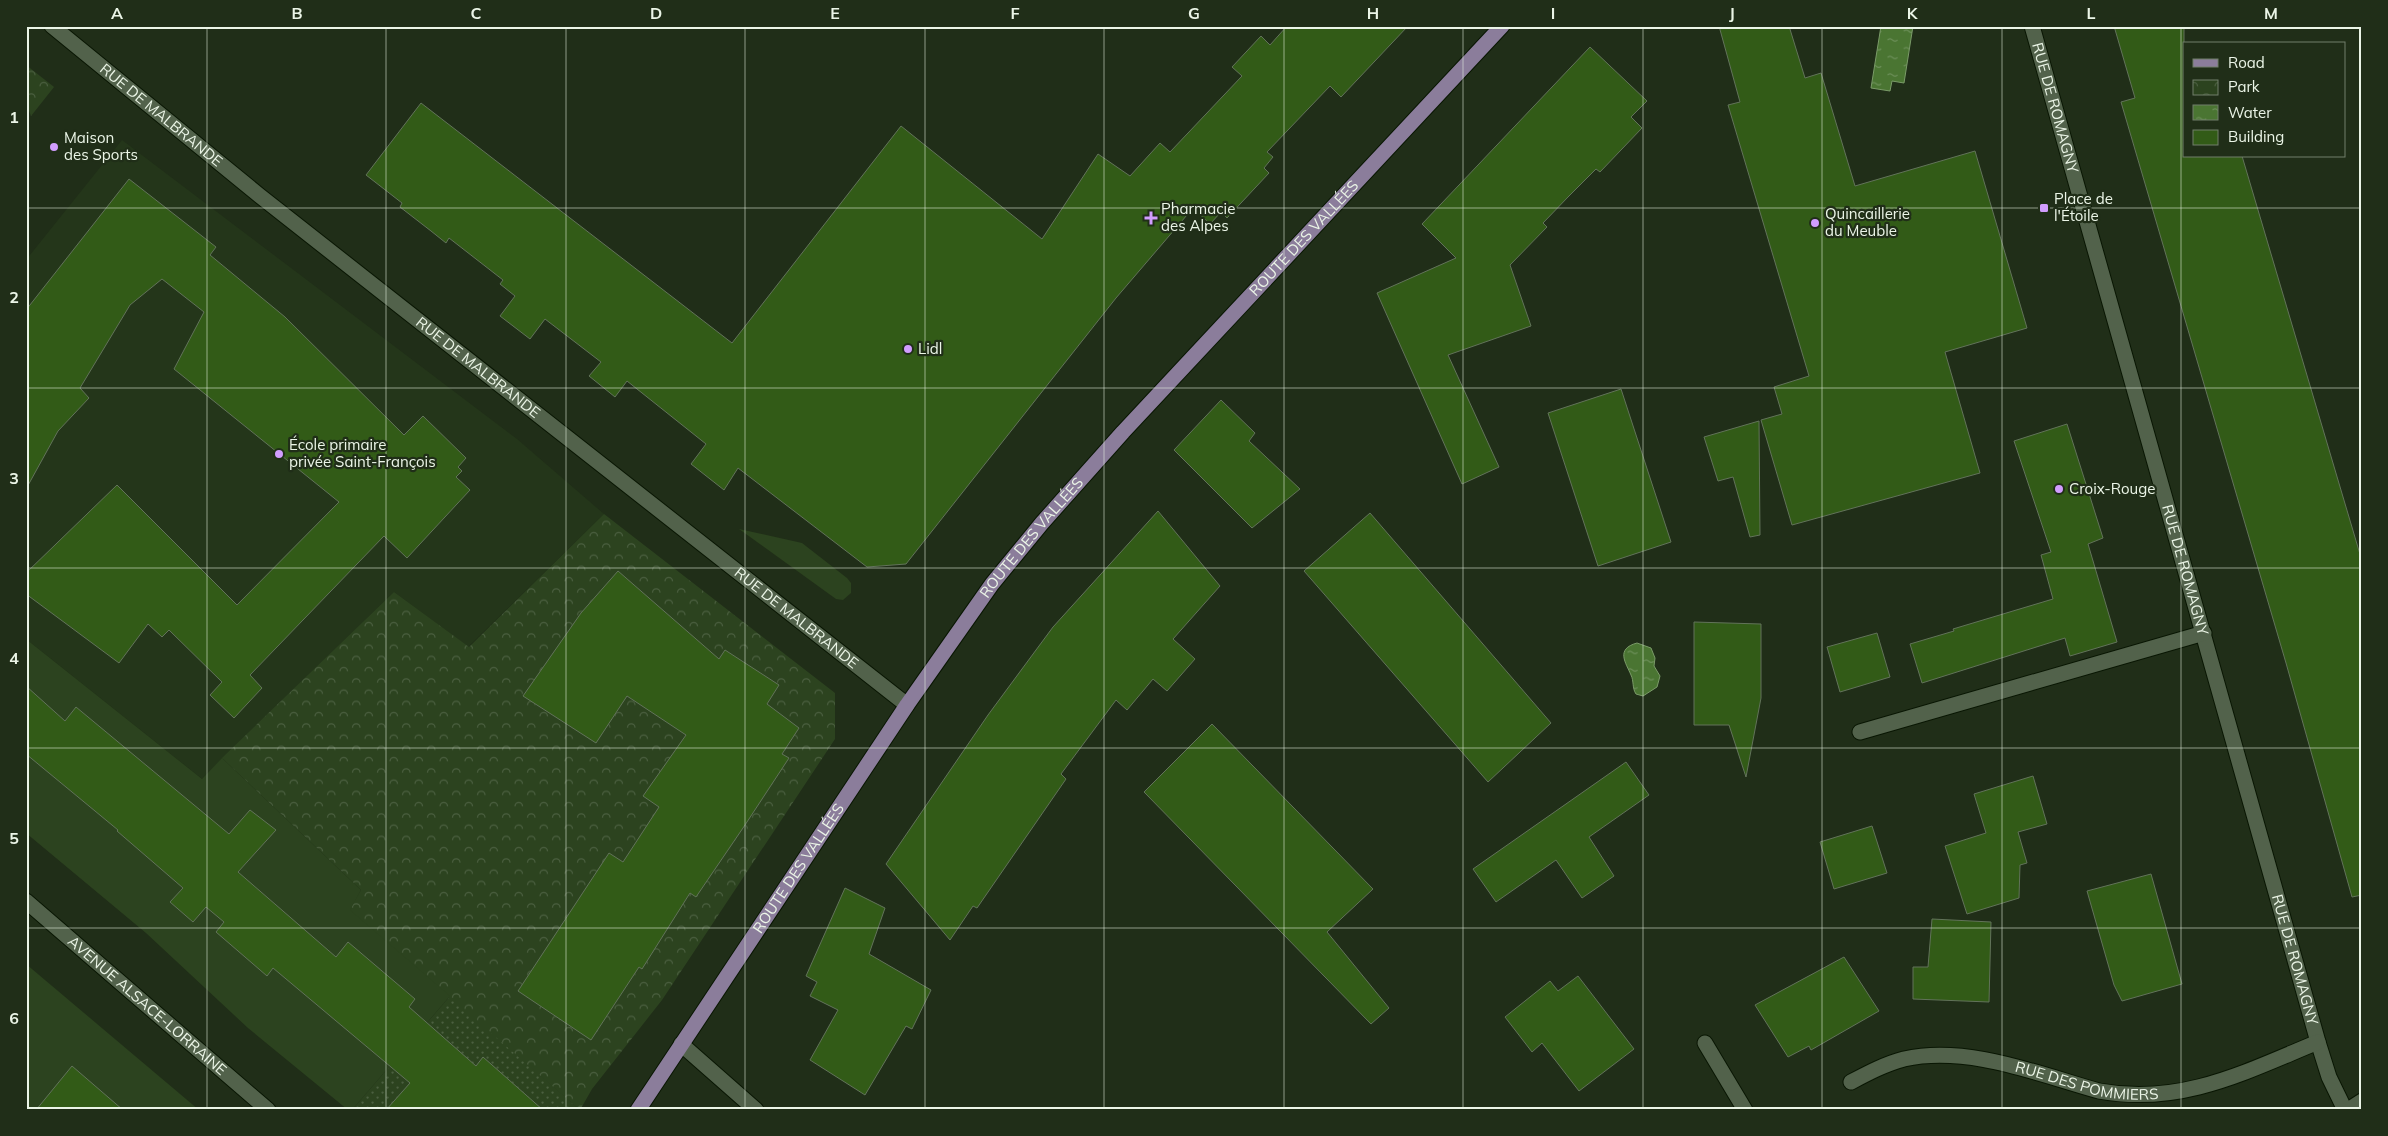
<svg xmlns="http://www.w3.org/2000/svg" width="2388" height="1136" viewBox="0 0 2388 1136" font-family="Mulish,sans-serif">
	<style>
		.built { fill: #24361a }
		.grass { fill: url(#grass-dots) }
		.park { fill: url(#park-crowns) }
		.garden { fill: #2c431f }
		.water { fill: url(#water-ripples); stroke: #7a9b68 }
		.building { fill: #325b17; stroke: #62735a }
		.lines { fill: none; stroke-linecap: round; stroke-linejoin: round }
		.minor-casing { stroke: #091603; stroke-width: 17 }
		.major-casing { stroke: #091603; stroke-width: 17 }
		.minor { stroke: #52624b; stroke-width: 15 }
		.major { stroke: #8b7d9b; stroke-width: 15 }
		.grid { fill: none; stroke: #ebf5e7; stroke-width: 1; stroke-opacity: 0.55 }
		.poi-dot { fill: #d19dfe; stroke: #202e18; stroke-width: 2 }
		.labels { text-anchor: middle; stroke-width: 4.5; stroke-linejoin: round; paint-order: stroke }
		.street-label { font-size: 15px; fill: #ebf5e7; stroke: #202e18 }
		.poi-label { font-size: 15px; fill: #ebf5e7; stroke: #202e18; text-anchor: start }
		.neatline { fill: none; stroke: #ebf5e7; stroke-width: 2 }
		.grid-label { font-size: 16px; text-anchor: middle; font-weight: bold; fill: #ebf5e7 }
	</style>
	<defs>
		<pattern id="grass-dots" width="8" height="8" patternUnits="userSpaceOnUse" patternTransform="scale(1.25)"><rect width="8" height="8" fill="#2c431f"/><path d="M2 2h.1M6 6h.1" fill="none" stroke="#4b5f40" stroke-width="1.8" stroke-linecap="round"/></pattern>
		<pattern id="park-crowns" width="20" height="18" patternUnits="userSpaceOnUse" patternTransform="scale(1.25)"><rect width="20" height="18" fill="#2c431f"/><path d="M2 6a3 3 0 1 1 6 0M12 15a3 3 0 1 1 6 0" fill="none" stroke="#4b5f40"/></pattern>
		<pattern id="water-ripples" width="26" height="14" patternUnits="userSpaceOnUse" patternTransform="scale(1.25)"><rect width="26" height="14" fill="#4a7532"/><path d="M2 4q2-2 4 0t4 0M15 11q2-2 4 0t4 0" fill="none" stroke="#6d905a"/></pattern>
	</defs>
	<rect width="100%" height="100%" fill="#202e18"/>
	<polygon class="built" points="122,140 517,439 604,514 468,647 394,592 202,779 26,639 26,260"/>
	<polygon class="grass" points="450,996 580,1110 352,1110"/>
	<g class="park">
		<polygon points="26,65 54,87 31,116 26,103"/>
		<polygon points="604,514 835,693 835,739 662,1000 592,1089 580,1110 349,910 361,890 222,758 394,592 469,647"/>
	</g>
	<g class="garden">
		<polygon points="739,529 802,543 847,578 851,583 851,593 843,600 836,599"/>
		<polygon points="26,639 202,779 222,758 361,890 350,910 450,996 352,1110 348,1110 248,1028 146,933 26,833"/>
		<polygon points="26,964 199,1110 26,1110"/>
	</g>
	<g class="water">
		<polygon points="1881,26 1913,26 1904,83 1892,81 1890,91 1871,88"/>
		<path d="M1637 643 1651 648 1655 658 1654 666 1660 676 1657 687 1643 696 1636 694C1632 688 1634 681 1631 675 1626 663 1615 649 1637 643Z"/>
	</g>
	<g class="building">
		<polygon points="1287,26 1408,26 1341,97 1330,86 1267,152 1273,157 1264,168 1269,173 1227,218 1221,212 1210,224 1193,208 1116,298 906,564 867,567 738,468 724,490 691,464 706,444 627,381 615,397 589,376 601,362 545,319 530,339 500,316 515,296 500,284 503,280 449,238 446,243 431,231 400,207 402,203 366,175 421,103 732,343 901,126 1042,239 1098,154 1130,176 1160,143 1170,152 1242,76 1232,67 1261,36 1270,45"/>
		<polygon points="1719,26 1789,26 1805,78 1821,73 1855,186 1975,151 2027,328 1945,352 1980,473 1792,525 1761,420 1782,414 1774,387 1809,376 1728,105 1740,102"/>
		<polygon points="2114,26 2184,26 2184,156 2242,156 2362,561 2362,895 2352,897 2286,663 2121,102 2135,98"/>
		<polygon points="1590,47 1647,101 1631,117 1642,128 1600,172 1596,169 1569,196 1543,223 1547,227 1510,265 1531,326 1448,355 1499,467 1462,484 1377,293 1456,258 1422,224"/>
		<polygon points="129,179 216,247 210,255 285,317 404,435 423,416 466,458 458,467 462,471 456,477 470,490 407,558 384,536 250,675 262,688 234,718 210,695 222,682 169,630 162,637 148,624 119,663 26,594 26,573 117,485 237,605 339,502 174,369 204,312 162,279 130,305 80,388 89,398 58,431 26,489 26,310"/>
		<polygon points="1621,389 1671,542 1598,566 1548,413"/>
		<polygon points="1221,400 1255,433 1249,441 1300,489 1252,528 1174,450"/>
		<polygon points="1759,421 1760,535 1750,537 1733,477 1718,481 1704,437"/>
		<polygon points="2067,424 2103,538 2088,544 2117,642 2070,656 2065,638 1922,683 1910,644 1954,631 1953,629 2053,599 2041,555 2051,552 2014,441"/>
		<polygon points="1158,511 1220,586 1173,639 1195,659 1167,691 1153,679 1127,710 1116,700 1061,774 1066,779 977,908 973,906 950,940 886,864 988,715 1053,627"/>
		<polygon points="1370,513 1551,723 1488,782 1304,571"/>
		<polygon points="618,571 719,659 725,650 779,685 767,704 799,728 782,754 789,758 745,825 696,897 690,893 642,969 639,967 591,1040 518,991 609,853 623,862 659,807 643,796 686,735 627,696 596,743 523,696 581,613"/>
		<polygon points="1694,622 1761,624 1761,698 1746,777 1729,725 1694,725"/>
		<polygon points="1877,633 1890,677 1840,692 1827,647"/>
		<polygon points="26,686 65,721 76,707 229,834 250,810 276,830 238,872 336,957 348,942 415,999 409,1007 476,1066 483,1057 543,1110 386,1110 410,1083 273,968 267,976 216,932 224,922 206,907 193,922 170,902 183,888 117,831 118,830 26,754"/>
		<polygon points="1212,724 1373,889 1327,932 1389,1008 1371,1024 1144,792"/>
		<polygon points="1626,762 1649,795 1589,837 1614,876 1582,898 1556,860 1496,902 1473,869"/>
		<polygon points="2033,776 2047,824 2018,832 2027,863 2020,865 2019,898 1967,914 1945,846 1986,833 1974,794"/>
		<polygon points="1872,826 1887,873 1834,889 1820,842"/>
		<polygon points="2151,874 2182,984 2122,1001 2114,985 2087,891"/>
		<polygon points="845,888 885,908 869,954 931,990 912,1029 906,1026 865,1095 810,1060 838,1010 810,996 817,982 806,976"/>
		<polygon points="1932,919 1991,922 1989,1002 1913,999 1913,967 1928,967"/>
		<polygon points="1844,957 1879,1011 1811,1050 1809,1046 1788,1057 1755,1005"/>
		<polygon points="1578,976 1634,1049 1579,1091 1542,1043 1532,1052 1505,1017 1550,981 1558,991"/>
		<polygon points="72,1066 123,1110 36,1110"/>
	</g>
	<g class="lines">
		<g class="minor-casing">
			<g id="minor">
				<path id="s1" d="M52 26 260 196 907 705"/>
				<path id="s2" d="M2032 26 2318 1042 2329 1077 2345 1110"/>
				<polyline points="1860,732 2204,633"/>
				<path id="s3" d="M26 901 268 1110"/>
				<polyline points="1705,1043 1745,1110"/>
				<polyline points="681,1044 756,1110"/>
				<path id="s4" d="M1851 1082C1868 1073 1885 1064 1904 1059 1968 1045 2038 1074 2099 1091 2181 1106 2245 1072 2318 1042"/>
				<polyline points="2348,1110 2362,1101"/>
			</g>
		</g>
		<g class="major-casing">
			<g id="major">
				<path id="s5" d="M638 1110 907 705 992 584 1042 523 1123 432 1502 26"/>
			</g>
		</g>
		<use href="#minor" class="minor"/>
		<use href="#major" class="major"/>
	</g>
	<path class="grid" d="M207 26V1110M386 26V1110M566 26V1110M745 26V1110M925 26V1110M1104 26V1110M1284 26V1110M1463 26V1110M1643 26V1110M1822 26V1110M2002 26V1110M2181 26V1110M26 208H2362M26 388H2362M26 568H2362M26 748H2362M26 928H2362"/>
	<g class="poi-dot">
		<circle cx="54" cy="147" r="5"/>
		<rect x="2039" y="203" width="10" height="10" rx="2.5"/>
		<path d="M1148.5 210.5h5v5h5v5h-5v5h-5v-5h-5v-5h5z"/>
		<circle cx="1815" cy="223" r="5"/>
		<circle cx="908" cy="349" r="5"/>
		<circle cx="279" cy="454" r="5"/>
		<circle cx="2059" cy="489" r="5"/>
	</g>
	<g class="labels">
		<g class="street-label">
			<text dy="5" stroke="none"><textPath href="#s2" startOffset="85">RUE DE ROMAGNY</textPath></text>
			<text dy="5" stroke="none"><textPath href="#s1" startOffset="141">RUE DE MALBRANDE</textPath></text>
			<text dy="5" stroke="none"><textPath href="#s5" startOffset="1100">ROUTE DES VALLÉES</textPath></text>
			<text dy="5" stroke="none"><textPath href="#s1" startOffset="546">RUE DE MALBRANDE</textPath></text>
			<text dy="5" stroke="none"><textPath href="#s5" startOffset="695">ROUTE DES VALLÉES</textPath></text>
			<text dy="5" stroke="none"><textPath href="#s2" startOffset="565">RUE DE ROMAGNY</textPath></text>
			<text dy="5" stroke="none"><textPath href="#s1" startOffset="951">RUE DE MALBRANDE</textPath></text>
			<text dy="5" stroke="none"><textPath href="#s5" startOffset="290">ROUTE DES VALLÉES</textPath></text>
			<text dy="5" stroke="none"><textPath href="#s2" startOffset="970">RUE DE ROMAGNY</textPath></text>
			<text dy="5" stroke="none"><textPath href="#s3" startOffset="160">AVENUE ALSACE-LORRAINE</textPath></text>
			<text dy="5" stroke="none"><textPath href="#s4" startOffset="244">RUE DES POMMIERS</textPath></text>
		</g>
		<g class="poi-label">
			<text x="64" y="143">Maison<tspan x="64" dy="17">des Sports</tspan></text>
			<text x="2054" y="204">Place de<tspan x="2054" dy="17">l'Étoile</tspan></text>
			<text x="1161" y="214">Pharmacie<tspan x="1161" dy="17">des Alpes</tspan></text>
			<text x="1825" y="219">Quincaillerie<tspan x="1825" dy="17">du Meuble</tspan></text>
			<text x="918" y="354">Lidl</text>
			<text x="289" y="450">École primaire<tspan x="289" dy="17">privée Saint-François</tspan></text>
			<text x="2069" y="494">Croix-Rouge</text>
		</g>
	</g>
	<rect width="2388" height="1136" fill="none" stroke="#202e18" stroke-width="55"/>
	<rect x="2183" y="42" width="162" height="115" fill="#202e18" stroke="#717e6b"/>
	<rect x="2193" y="59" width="25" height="8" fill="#8b7d9b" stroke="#717e6b"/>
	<text x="2228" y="68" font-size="15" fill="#ebf5e7">Road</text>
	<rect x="2193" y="80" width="25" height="15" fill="url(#park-crowns)" stroke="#717e6b"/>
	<text x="2228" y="92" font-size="15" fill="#ebf5e7">Park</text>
	<rect x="2193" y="105" width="25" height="15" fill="url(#water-ripples)" stroke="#717e6b"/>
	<text x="2228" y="118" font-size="15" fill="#ebf5e7">Water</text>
	<rect x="2193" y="130" width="25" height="15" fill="#325b17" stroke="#717e6b"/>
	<text x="2228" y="142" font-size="15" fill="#ebf5e7">Building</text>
	<rect x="28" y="28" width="2332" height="1080" class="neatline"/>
	<g class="grid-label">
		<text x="117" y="19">A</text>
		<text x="297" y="19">B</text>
		<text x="476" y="19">C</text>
		<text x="656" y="19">D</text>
		<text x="835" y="19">E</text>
		<text x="1015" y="19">F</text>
		<text x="1194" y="19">G</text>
		<text x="1373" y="19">H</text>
		<text x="1553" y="19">I</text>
		<text x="1732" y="19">J</text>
		<text x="1912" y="19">K</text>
		<text x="2091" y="19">L</text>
		<text x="2271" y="19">M</text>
		<text x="14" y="123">1</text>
		<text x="14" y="303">2</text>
		<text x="14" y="484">3</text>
		<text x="14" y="664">4</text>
		<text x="14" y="844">5</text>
		<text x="14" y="1024">6</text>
	</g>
</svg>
